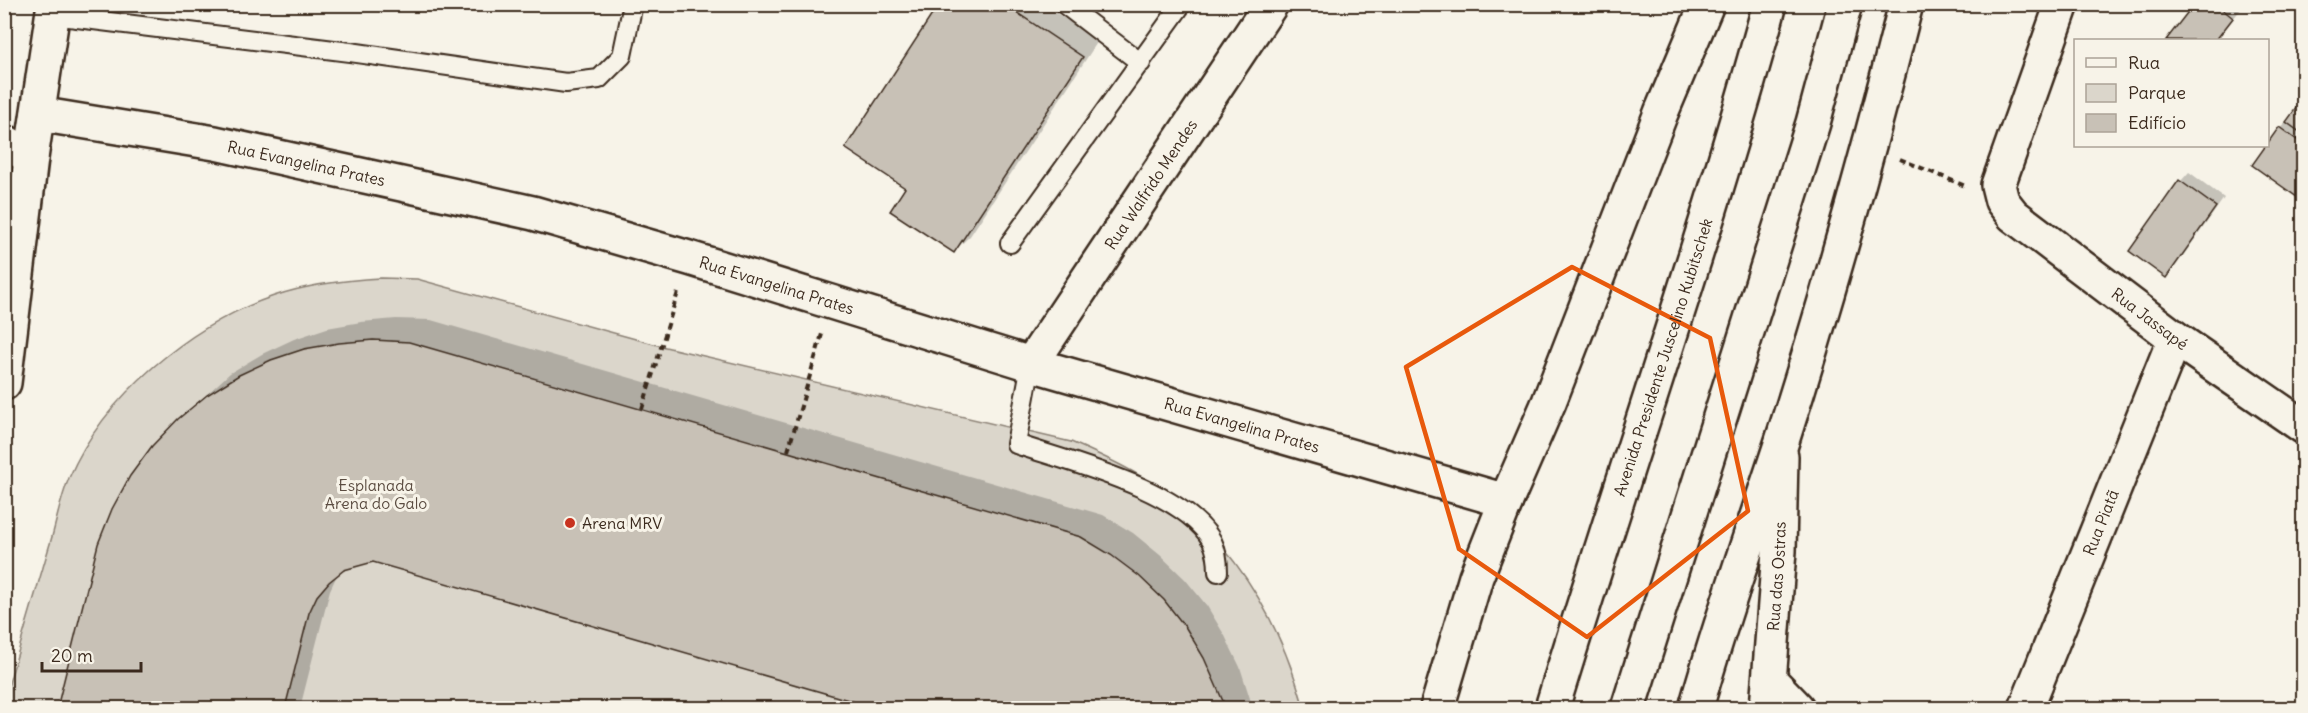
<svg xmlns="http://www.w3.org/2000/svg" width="2308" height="713" viewBox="0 0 2308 713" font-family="Delius,sans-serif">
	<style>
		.green { fill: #dbd6cb; stroke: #8b8074; stroke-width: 1.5 }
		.shadow { fill: #0003 }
		.building { fill: #c8c1b6; stroke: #3b2a1e; stroke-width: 1.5 }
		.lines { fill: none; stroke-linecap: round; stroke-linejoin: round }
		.service-casing { stroke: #3b2a1e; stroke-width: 22 }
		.minor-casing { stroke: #3b2a1e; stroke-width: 38 }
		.tertiary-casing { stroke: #3b2a1e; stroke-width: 38 }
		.secondary-casing { stroke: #3b2a1e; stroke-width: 38 }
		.trunk-casing { stroke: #3b2a1e; stroke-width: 38 }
		.path { stroke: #3b2a1e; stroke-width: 4; stroke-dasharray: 6 4.5; stroke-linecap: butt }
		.service { stroke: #f7f3e8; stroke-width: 18 }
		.minor { stroke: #f7f3e8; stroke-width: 33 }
		.tertiary { stroke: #f7f3e8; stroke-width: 33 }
		.secondary { stroke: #f7f3e8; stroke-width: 33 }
		.trunk { stroke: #f7f3e8; stroke-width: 33 }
		.marked { fill: none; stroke: #e8590c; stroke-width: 4.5; stroke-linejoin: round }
		.poi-dot { fill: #c8321e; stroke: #f7f3e8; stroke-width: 2 }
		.labels { text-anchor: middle; stroke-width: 6; stroke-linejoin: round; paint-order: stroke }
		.street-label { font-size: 16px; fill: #3b2a1e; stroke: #f7f3e8 }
		.park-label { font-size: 16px; fill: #5b4c41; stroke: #f7f3e8 }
		.poi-label { font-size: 16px; fill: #3b2a1e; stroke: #f7f3e8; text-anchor: start }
	</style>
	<rect width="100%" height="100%" fill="#f7f3e8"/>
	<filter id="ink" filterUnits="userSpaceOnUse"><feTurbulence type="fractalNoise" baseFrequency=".0167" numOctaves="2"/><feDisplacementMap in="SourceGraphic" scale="12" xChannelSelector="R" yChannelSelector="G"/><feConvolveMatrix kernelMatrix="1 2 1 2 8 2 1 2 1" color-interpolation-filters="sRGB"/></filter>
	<g filter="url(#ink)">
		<path class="green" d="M381 278 417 279 661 346 1071 442C1096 453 1122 464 1145 479 1229 533 1278 614 1304 708H5L4 700C19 649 34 598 49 547 56 525 60 499 69 478 104 396 191 324 274 296 309 284 345 280 381 278Z"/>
		<g class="shadow">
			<polygon points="941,4 1043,4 1098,41 970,236 954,251 907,188"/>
			<polygon points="2196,4 2235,4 2241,9 2216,40 2168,40"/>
			<polygon points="2304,100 2304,200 2280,128"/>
			<polygon points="2189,172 2224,198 2175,267 2166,276 2181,181"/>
			<polygon points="396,319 431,320 1103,515 1133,533 1160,555 1185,579 1207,606 1225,636 1240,667 1253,708 881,708 373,560 344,569 338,573 330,590 300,708 59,708 100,545 179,420 230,373 262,354 294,339 327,328 361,322"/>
		</g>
		<g class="building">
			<polygon points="939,4 1004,4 1083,57 954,253 890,211 905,188 845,148"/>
			<polygon points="2194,4 2216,4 2233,18 2216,40 2166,40"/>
			<polygon points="2304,97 2304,135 2286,122"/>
			<polygon points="2279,127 2304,145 2304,202 2252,165"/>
			<polygon points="2179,180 2216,207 2166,278 2129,251"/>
			<polygon points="373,340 409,342 1081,537 1111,555 1139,576 1164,600 1186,628 1204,658 1226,708 876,708 373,562 344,570 329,582 317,596 309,613 285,708 57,708 98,544 112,509 130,476 152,446 178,419 207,395 239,375 271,360 304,349 339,343"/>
		</g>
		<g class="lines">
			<g class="service-casing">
				<g id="service">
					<polyline points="1064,4 1141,63"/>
					<polyline points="53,15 350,52 566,83 599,79 622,56 633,4"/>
					<polyline points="1010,243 1182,4"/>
					<path d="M1031 364 1016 444C1069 462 1184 490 1212 541 1217 551 1218 561 1218 572"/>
				</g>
			</g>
			<g class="minor-casing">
				<g id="minor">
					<path id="s1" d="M2062 4 1998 185 2002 201 2013 215 2175 338 2304 427"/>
					<polyline points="4,141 31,158"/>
					<path id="s2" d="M1031 364 1271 4"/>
					<polyline points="1770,680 1797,708"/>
					<path id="s3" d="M2026 708 2175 338"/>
				</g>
			</g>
			<g class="tertiary-casing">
				<g id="tertiary">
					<path id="s4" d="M38 114 215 143 533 213 689 258 1031 364 1506 501"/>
					<polyline points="4,383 31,158 54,4"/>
					<polyline points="1437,708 1476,577 1506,501 1549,402 1661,113 1707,4"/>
					<path id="s5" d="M1767 708 1779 551 1781 456"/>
				</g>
			</g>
			<g class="secondary-casing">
				<path id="secondary" d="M1696 708C1721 618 1753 530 1782 441 1828 297 1869 151 1906 4"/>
			</g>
			<g class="trunk-casing">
				<g id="trunk">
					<path id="s6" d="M1552 708C1623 473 1705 242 1770 4"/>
					<polyline points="1628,708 1813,123 1845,4"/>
				</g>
			</g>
			<g class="path">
				<polyline points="1900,159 1965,186"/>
				<polyline points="642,409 679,289"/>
				<polyline points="788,451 822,334"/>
			</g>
			<use href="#service" class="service"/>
			<use href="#minor" class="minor"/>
			<use href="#tertiary" class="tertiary"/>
			<use href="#secondary" class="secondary"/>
			<use href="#trunk" class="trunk"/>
		</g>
	</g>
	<path class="marked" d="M1572 267 1710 338 1748 511 1587 637 1459 549 1406 367Z"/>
	<circle class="poi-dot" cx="570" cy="523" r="6"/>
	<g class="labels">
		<g class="street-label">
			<text dy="6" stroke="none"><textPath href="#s4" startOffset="273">Rua Evangelina Prates</textPath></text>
			<text dy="6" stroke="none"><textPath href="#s2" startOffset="216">Rua Walfrido Mendes</textPath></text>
			<text dy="6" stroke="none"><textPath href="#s4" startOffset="759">Rua Evangelina Prates</textPath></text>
			<text dy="6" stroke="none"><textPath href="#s1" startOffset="398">Rua Jassapé</textPath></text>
			<text dy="6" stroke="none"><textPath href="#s6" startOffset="368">Avenida Presidente Juscelino Kubitschek</textPath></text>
			<text dy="6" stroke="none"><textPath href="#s4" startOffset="1245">Rua Evangelina Prates</textPath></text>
			<text dy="6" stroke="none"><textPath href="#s3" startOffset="200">Rua Piatã</textPath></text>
			<text dy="6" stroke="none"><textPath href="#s5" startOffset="132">Rua das Ostras</textPath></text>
		</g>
		<g class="park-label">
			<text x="376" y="491">Esplanada<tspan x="376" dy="18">Arena do Galo</tspan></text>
		</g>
		<g class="poi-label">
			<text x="582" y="529">Arena MRV</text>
		</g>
	</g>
	<rect width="2308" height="713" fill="none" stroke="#f7f3e8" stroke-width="24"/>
	<rect x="12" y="12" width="2284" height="689" fill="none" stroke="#3b2a1e" stroke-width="2" filter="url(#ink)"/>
	<rect x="2074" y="39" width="195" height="108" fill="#f7f3e8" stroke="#aca397" stroke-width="1.5"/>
	<rect x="2086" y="58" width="30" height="9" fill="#f7f3e8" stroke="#aca397" stroke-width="1.5"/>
	<text x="2128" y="69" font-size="18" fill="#3b2a1e">Rua</text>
	<rect x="2086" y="84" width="30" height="18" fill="#dbd6cb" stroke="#aca397" stroke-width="1.5"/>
	<text x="2128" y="99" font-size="18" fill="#3b2a1e">Parque</text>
	<rect x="2086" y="114" width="30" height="18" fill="#c8c1b6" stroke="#aca397" stroke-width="1.5"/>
	<text x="2128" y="129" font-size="18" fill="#3b2a1e">Edifício</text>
	<path d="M42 662v9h99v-9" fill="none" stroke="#3b2a1e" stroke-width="3"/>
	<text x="51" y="662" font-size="18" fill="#3b2a1e" stroke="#f7f3e8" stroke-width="4.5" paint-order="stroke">20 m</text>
</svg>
